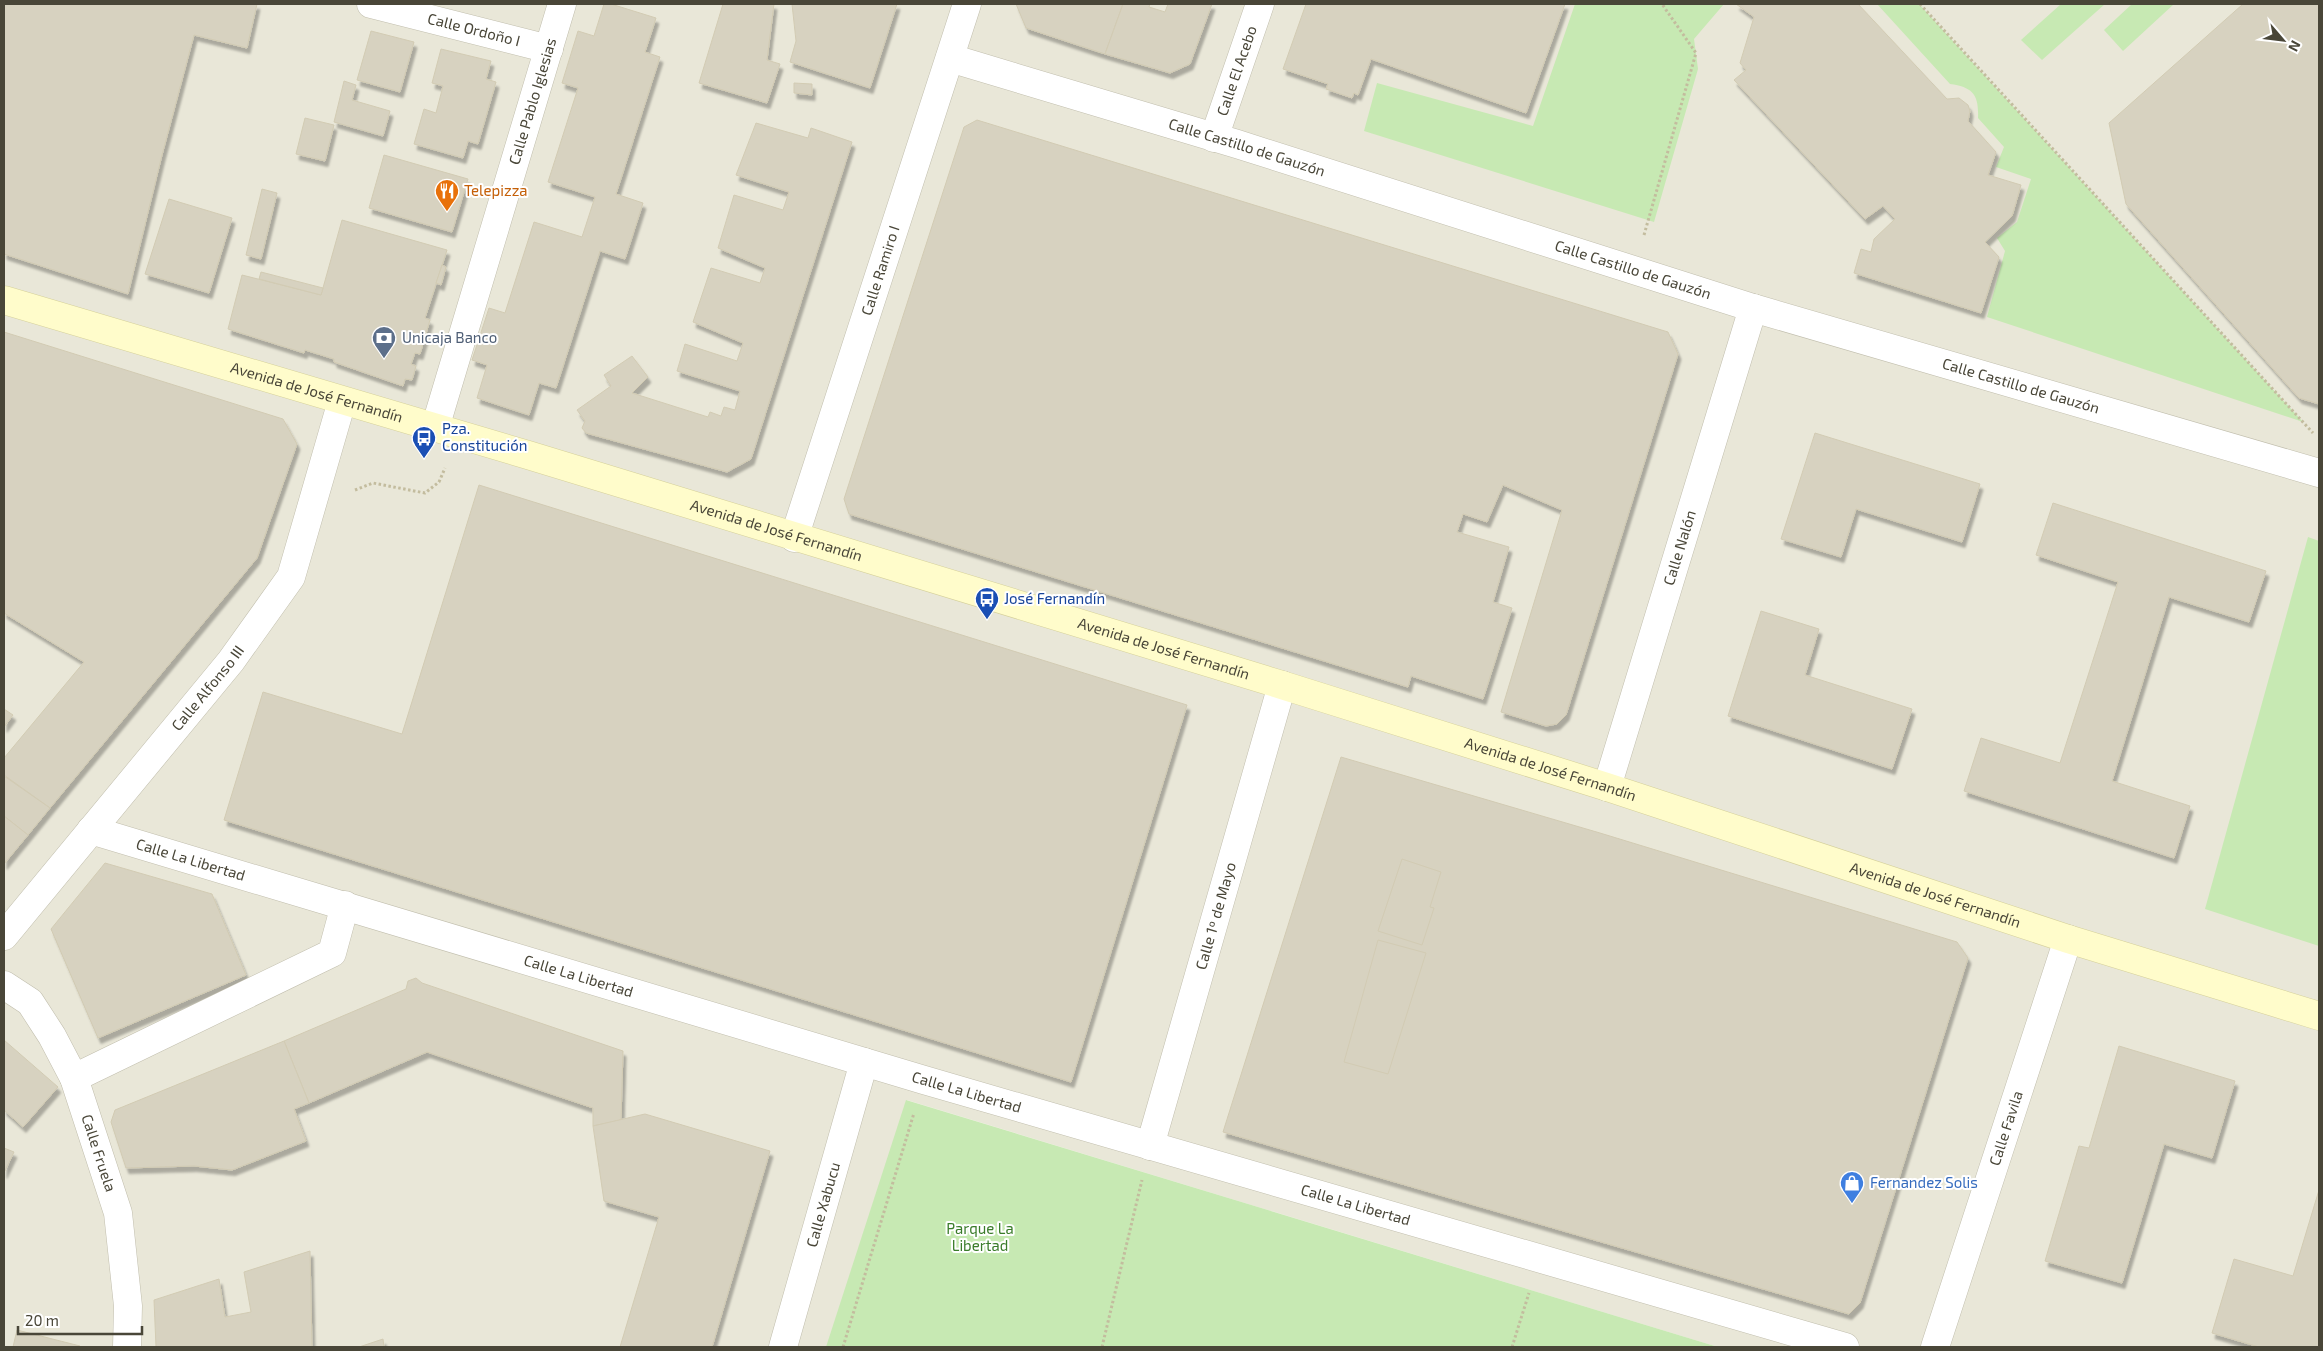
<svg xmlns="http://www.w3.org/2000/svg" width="2323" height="1351" viewBox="0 0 2323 1351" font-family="'Exo 2',sans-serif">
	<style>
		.residential { fill: #e9e7d8 }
		.green { fill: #c7e9b3 }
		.building { fill: #d7d2c0; stroke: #d2cbb3; filter: url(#shadow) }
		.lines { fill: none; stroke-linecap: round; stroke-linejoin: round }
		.street-casing { stroke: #c1bead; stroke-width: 29 }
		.secondary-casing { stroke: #d5d09a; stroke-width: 29 }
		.path { stroke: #c3bc9e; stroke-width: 3; stroke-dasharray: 2.5 2.5; stroke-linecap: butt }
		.street { stroke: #fff; stroke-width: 28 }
		.secondary { stroke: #fffccb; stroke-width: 28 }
		.labels { text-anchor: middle; stroke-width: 4; stroke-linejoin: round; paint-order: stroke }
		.street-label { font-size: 15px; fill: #494638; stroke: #fff }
		.food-label { font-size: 15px; fill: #c56008; stroke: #fff; text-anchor: start }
		.service-label { font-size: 15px; fill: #4e5e75; stroke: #fff; text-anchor: start }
		.transit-label { font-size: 15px; fill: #164399; stroke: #fff; text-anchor: start }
		.shop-label { font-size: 15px; fill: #366cbe; stroke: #fff; text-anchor: start }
		.park-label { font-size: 15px; fill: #3a7c2a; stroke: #fff }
	</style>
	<defs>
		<filter id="shadow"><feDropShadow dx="3" dy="5.5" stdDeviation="1" flood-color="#0004"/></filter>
	</defs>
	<rect width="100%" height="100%" fill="#f5f4ea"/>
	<polygon class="residential" points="4,4 2319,4 2319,1347 1718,1347 907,1100 836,1347 4,1347"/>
	<g class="green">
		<polygon points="1575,4 1724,4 1694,39 1698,69 1654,222 1364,131 1377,83 1533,126"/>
		<path d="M1877 4H1919L2303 422 1987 317 2005 251 1997 238 2017 222 2031 179 1996 167 2004 147 1978 118C1979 95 1973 87 1950 84Z"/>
		<polygon points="2061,4 2105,4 2042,60 2021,40"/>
		<polygon points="2132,4 2174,4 2123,51 2104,30"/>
		<polygon points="2308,537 2319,541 2319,946 2205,909"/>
		<polygon points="906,1100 1718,1347 826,1347"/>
	</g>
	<g class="building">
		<polygon points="4,4 257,4 247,48 194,35 162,155 128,294 4,254"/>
		<polygon points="604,4 611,4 656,18 645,52 660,57 616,194 643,203 625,259 600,251 556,388 539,383 529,415 477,398 487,365 472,360 489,308 505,313 534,222 582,237 595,197 548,182 578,88 562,83 578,31 594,36"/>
		<polygon points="723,4 774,4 767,60 780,64 767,103 699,83"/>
		<polygon points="792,4 897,4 870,88 790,62 796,41"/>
		<polygon points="1016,4 1123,4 1105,54 1026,28"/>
		<polygon points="1123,4 1150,4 1149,7 1165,12 1168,4 1212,4 1190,64 1170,73 1105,54"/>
		<polygon points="1306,4 1565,4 1526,113 1371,59 1358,95 1354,93 1352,98 1326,89 1328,84 1283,69"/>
		<polygon points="1736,4 1858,4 1947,99 1959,98 1968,105 1970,111 1968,121 1996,152 1988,175 2021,185 2012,216 1985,242 1999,257 1981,313 1854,273 1861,249 1871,252 1874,239 1895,219 1883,206 1865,219 1734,80 1746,70 1740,63 1754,17"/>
		<polygon points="2243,4 2319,4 2319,404 2299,398 2126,204 2109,123"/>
		<polygon points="371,31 414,42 400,92 357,80"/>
		<polygon points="441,49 491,61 486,79 496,82 478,144 468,141 463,158 414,144 424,109 436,113 443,86 432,83"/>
		<polygon points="344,81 356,85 352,100 390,111 383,136 334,122"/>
		<polygon points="794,83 812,84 812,95 794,93"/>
		<polygon points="305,118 334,125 325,161 296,154"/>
		<polygon points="977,120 1668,332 1678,354 1566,715 1557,724 1546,726 1501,712 1562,510 1503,485 1487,522 1463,514 1457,532 1509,547 1493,602 1512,608 1483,699 1411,676 1408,687 849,514 844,499 964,127"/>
		<polygon points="756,123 808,138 811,128 852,142 751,459 727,472 586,433 582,428 585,421 577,410 611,386 604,375 632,356 648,377 632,393 708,417 710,412 721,416 724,407 735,410 740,391 677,371 685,344 737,361 743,343 693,322 711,268 760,283 765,268 718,248 734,195 783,210 789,192 736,175"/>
		<polygon points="384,155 468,179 452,232 369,208"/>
		<polygon points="262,189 277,193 261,259 246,255"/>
		<polygon points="169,199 232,218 209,293 145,274"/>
		<polygon points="342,220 447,250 425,318 430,320 420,354 415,353 411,364 416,366 412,380 405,379 403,386 334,362 334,359 305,350 304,353 228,329 242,275 321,295"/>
		<polygon points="442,265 446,267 441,285 436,283"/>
		<polygon points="261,272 323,288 321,295 259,279"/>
		<polygon points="4,332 283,419 297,444 257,558 50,808 4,775 4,758 84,662 4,613"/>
		<polygon points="1815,433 1980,484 1962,542 1856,509 1841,557 1781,539"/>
		<polygon points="479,485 1187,705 1071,1082 224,820 263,692 402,734"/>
		<polygon points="2053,503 2266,571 2249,622 2169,597 2112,781 2190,806 2174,858 1964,791 1981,738 2060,763 2118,582 2036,555"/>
		<polygon points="1761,611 1819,629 1805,675 1912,709 1892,769 1728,716"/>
		<polygon points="4,709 13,715 4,727"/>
		<polygon points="1341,757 1600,833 1957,942 1968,958 1860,1303 1849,1314 1223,1132"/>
		<polygon points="4,776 50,808 28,835 4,816"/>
		<polygon points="4,816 28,835 4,864"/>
		<polygon points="1402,859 1441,872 1430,907 1434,908 1422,945 1378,931"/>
		<polygon points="105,863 212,894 246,975 98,1038 51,929"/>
		<polygon points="1378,940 1426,953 1388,1074 1344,1062"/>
		<polygon points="416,978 422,983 623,1051 621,1120 593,1126 593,1108 427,1052 309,1103 284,1041 406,989 408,981"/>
		<polygon points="4,1040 58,1087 23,1127 4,1110"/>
		<polygon points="284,1041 309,1103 294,1109 306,1141 232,1170 194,1166 126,1168 111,1122 115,1110"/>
		<polygon points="2119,1046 2235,1081 2212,1158 2164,1144 2122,1283 2045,1261 2079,1146 2089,1148"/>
		<polygon points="645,1114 770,1151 712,1347 620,1347 659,1217 604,1201 593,1126"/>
		<polygon points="4,1148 14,1152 4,1173"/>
		<polygon points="2319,1190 2319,1347 2259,1347 2212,1333 2234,1259 2293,1276"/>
		<polygon points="310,1251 312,1347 156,1347 154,1300 219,1279 225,1317 251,1312 244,1272"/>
		<polygon points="17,1330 80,1346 79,1347 13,1347"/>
		<polygon points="383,1339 384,1347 359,1347"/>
	</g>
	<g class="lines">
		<g class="street-casing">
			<g id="street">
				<path id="s1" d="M371 4 549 49"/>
				<path id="s2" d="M950 58 1237 144 1753 308 2319 473"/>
				<path id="s3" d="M1214 138 1260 4"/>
				<path id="s4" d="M435 428 562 4"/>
				<path id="s5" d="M794 538 967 4"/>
				<path id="s6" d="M1607 787 1753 308"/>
				<path id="s7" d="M91 830 924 1080 1845 1347"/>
				<path id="s8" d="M4 936 231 661 291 577 342 401"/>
				<path id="s9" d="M4 985 30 1002 52 1036 74 1078 118 1213 128 1306 127 1347"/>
				<polyline points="74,1078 332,953 345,905"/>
				<polyline points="1150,1146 1282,685"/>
				<path id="s10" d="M783 1347 864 1062"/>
				<path id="s11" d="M1935 1347 2068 939"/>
			</g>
		</g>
		<g class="secondary-casing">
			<g id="secondary">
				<path id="s12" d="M4 300 528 455 1282 685 1607 787 2068 939 2319 1016"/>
			</g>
		</g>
		<g class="path">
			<polyline points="1920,4 2313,433"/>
			<polyline points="1644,235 1696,53 1662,4"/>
			<polyline points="355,490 373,483 425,493 439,482 445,468"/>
			<polyline points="843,1347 914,1113"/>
			<polyline points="1102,1347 1142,1180"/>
			<polyline points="1512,1347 1529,1293"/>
		</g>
		<use href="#street" class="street"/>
		<use href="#secondary" class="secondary"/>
	</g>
	<defs>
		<g id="restaurant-pin" transform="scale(1.25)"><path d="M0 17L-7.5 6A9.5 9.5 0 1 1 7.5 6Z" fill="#e8710a" stroke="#fff"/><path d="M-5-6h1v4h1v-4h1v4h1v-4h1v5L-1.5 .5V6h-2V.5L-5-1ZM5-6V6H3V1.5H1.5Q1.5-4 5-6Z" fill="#fff"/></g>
		<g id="bank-pin" transform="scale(1.25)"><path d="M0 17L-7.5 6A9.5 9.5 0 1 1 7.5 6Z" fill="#5c6f8a" stroke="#fff"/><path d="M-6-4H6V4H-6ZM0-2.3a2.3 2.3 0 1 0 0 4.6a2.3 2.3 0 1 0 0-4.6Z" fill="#fff"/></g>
		<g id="bus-pin" transform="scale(1.25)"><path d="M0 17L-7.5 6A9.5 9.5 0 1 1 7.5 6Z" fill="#1a4fb4" stroke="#fff"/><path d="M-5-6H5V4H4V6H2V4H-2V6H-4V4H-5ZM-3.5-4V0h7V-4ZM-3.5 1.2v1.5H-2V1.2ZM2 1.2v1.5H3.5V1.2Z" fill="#fff"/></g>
		<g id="shop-pin" transform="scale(1.25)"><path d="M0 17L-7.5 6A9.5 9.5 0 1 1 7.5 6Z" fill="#3f7fe0" stroke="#fff"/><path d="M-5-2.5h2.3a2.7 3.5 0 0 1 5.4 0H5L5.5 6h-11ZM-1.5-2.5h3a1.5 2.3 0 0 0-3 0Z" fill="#fff"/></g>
	</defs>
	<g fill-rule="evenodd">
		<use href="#restaurant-pin" x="447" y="191"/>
		<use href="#bank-pin" x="384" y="338"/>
		<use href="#bus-pin" x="424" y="438"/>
		<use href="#bus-pin" x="987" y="599"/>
		<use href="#shop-pin" x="1852" y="1183"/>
	</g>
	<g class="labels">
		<g class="street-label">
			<text dy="5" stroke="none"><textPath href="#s1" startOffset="106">Calle Ordoño I</textPath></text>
			<text dy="5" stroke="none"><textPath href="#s3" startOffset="71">Calle El Acebo</textPath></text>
			<text dy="5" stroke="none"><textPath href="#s4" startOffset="341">Calle Pablo Iglesias</textPath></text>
			<text dy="5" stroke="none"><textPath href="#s2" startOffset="310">Calle Castillo de Gauzón</textPath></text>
			<text dy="5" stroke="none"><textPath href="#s2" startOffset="715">Calle Castillo de Gauzón</textPath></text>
			<text dy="5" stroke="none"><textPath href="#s5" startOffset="281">Calle Ramiro I</textPath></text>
			<text dy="5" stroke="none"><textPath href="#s2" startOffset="1120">Calle Castillo de Gauzón</textPath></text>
			<text dy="5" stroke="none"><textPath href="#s12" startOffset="326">Avenida de José Fernandín</textPath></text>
			<text dy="5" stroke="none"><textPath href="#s12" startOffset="806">Avenida de José Fernandín</textPath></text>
			<text dy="5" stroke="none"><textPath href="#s6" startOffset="250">Calle Nalón</textPath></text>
			<text dy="5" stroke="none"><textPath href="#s12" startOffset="1211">Avenida de José Fernandín</textPath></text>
			<text dy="5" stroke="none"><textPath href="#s8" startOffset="321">Calle Alfonso III</textPath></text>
			<text dy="5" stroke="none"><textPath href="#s12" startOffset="1616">Avenida de José Fernandín</textPath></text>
			<text dy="5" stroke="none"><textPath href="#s7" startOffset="104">Calle La Libertad</textPath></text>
			<text dy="5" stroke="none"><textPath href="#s12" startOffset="2021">Avenida de José Fernandín</textPath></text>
			<text transform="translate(1216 916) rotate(-74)" y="5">Calle 1º de Mayo</text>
			<text dy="5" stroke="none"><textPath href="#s7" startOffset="509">Calle La Libertad</textPath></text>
			<text dy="5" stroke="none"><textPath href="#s7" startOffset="914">Calle La Libertad</textPath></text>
			<text dy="5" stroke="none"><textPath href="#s11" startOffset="230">Calle Favila</textPath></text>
			<text dy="5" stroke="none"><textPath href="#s9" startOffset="198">Calle Fruela</textPath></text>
			<text dy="5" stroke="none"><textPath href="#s10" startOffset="148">Calle Xabucu</textPath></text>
			<text dy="5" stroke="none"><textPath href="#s7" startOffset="1319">Calle La Libertad</textPath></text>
		</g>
		<g class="food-label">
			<text x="464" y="196">Telepizza</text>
		</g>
		<g class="service-label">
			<text x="402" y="343">Unicaja Banco</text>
		</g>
		<g class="transit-label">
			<text x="442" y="434">Pza.<tspan x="442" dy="17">Constitución</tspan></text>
			<text x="1004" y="604">José Fernandín</text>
		</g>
		<g class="shop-label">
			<text x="1870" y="1188">Fernandez Solis</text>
		</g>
		<g class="park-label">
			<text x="980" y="1234">Parque La<tspan x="980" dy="17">Libertad</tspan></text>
		</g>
	</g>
	<rect width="2323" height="1351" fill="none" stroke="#494638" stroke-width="10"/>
	<g transform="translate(2283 40) rotate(118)" stroke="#ffffff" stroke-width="4" paint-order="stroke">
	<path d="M0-4L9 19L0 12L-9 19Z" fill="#494638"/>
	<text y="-8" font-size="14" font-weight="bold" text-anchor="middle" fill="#494638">N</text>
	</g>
	<path d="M18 1326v8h124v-8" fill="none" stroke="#494638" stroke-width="2.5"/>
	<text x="25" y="1326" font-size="15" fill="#494638" stroke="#ffffff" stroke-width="4" paint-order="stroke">20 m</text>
</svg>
